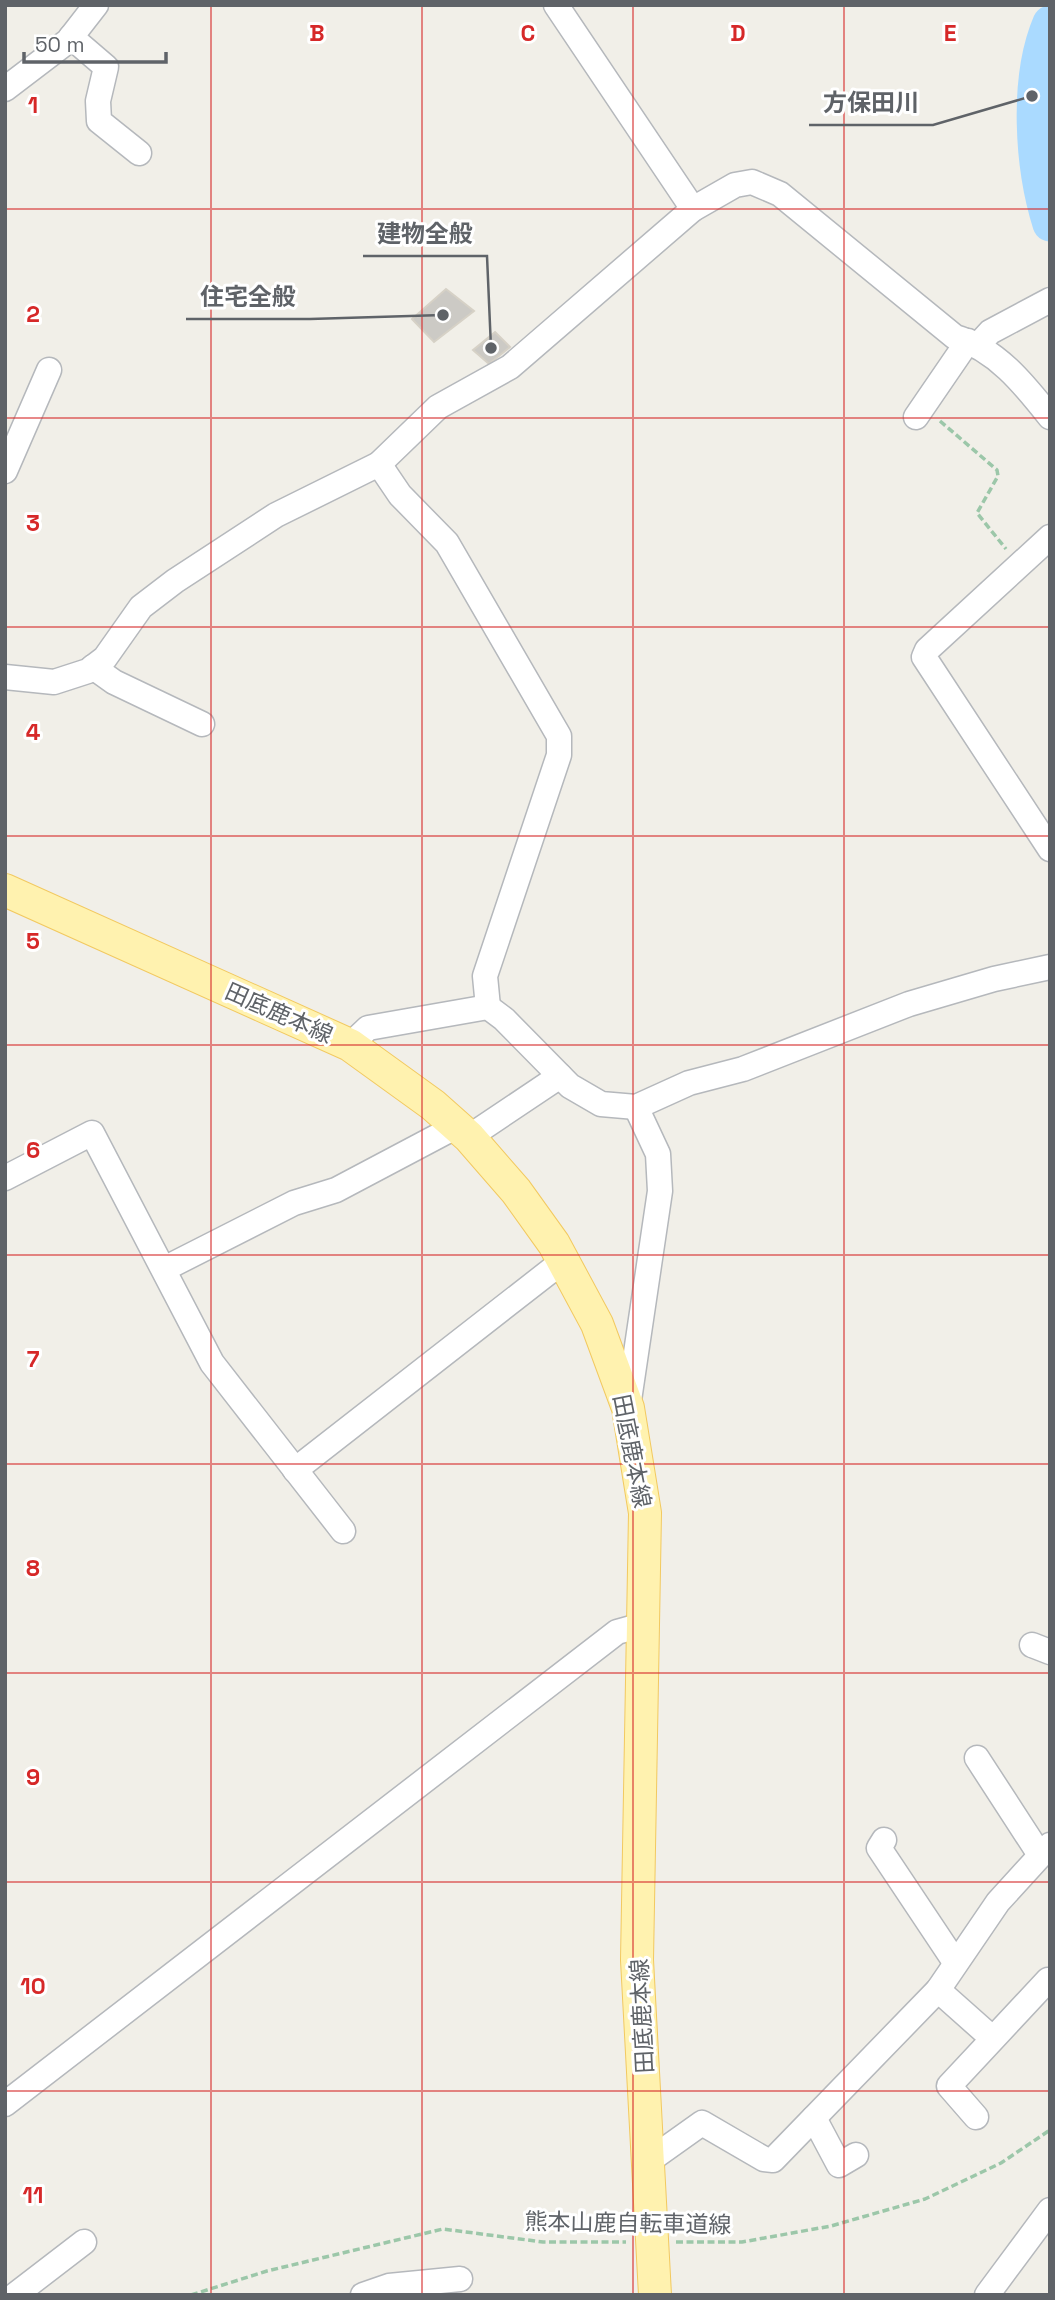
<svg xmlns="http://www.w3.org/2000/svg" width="1055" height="2300" viewBox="0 0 1055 2300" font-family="'Space Grotesk','Noto Sans JP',sans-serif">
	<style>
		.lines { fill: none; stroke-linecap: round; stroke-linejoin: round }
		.river { stroke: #aadaff; stroke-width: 35 }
		.building { fill: #cccac5; stroke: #d6d1c6; stroke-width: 2 }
		.minor-casing { stroke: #b5b8bc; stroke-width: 27 }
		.major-casing { stroke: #f2c960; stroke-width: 34 }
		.path { stroke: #9cc7a9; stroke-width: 3.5; stroke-dasharray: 7 3.5; stroke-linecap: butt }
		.minor { stroke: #fff; stroke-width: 24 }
		.major { stroke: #fff2af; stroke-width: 32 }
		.grid { fill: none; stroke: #d62828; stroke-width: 2; stroke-opacity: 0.55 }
		.labels { text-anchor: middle; stroke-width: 6; stroke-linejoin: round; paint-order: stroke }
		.street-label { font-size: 23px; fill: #5f6368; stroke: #fff }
		.grid-label { font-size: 23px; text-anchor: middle; font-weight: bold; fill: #d62828; stroke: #fff; stroke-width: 6; stroke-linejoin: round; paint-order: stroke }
		.leader { fill: none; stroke: #5f6368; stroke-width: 2.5 }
		.callout-dot { fill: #5f6368; stroke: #fff; stroke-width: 2.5 }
		.callout-label { font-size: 24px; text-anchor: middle; font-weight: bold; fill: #5f6368; stroke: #fff; stroke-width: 6; stroke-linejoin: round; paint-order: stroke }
	</style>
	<rect width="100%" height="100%" fill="#f1efe8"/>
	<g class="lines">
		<path class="river" d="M1050 23C1026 79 1032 167 1050 224"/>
	</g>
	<g class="building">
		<polygon points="446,289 474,311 434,342 412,319"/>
		<polygon points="495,332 510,347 489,364 473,350"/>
	</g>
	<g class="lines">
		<g class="minor-casing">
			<g id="minor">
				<polyline points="556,5 693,209"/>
				<polyline points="71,37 106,67 98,101 99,121 139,153"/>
				<polyline points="5,89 68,41 96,5"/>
				<polyline points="979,344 990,332 1050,300"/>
				<polyline points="916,417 968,341"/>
				<polyline points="379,464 400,495 447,543 559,736 559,755 485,976 488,1007"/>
				<polyline points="5,471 49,370"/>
				<polyline points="1050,537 927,650 924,657 1050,849"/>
				<polyline points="93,667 114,682 202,724"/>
				<path d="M5 677 54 682 88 671 105 658 141 607 175 581 276 515 379 464 438 407 510 367 693 209 735 185 752 182 780 194 955 337C996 349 1024 384 1050 417"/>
				<polyline points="350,1045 368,1028 488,1007 504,1019 570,1086 601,1104 636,1107 689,1083 743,1069 909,1004 994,979 1050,967"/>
				<polyline points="469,1137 560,1076"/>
				<polyline points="5,1178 92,1133 212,1363 343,1531"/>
				<polyline points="164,1269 294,1203 336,1190 457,1126"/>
				<polyline points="628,1407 660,1191 658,1154 636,1107"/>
				<polyline points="295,1470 563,1261"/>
				<polyline points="1032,1645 1050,1652"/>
				<polyline points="977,1758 1040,1855"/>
				<polyline points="884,1840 879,1848 955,1962"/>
				<polyline points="938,1990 992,2038"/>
				<polyline points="5,2104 617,1632 642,1625"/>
				<polyline points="976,2117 949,2086 1048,1980 1050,1982"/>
				<polyline points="814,2118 839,2165 856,2155"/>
				<polyline points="650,2160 702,2123 764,2159 773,2160 938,1990 998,1902 1050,1845"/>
				<polyline points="15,2295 84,2242"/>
				<polyline points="363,2295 389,2286 460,2279"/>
				<polyline points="987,2295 1050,2210"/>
			</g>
		</g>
		<g class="major-casing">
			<polyline id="major" points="5,890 350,1045 433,1105 469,1137 516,1191 554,1244 597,1324 628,1408 645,1513 637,1960 655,2295"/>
		</g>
		<g class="path">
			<polyline points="940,421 997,470 998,476 977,513 1006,549"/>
			<polyline points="676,2242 742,2242 831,2226 925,2199 1001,2163 1050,2130"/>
			<polyline points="191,2295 267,2271 443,2229 543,2242 626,2242"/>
		</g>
		<use href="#minor" class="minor"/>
		<use href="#major" class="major"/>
	</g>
	<path class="grid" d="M211 5V2295M422 5V2295M633 5V2295M844 5V2295M5 209H1050M5 418H1050M5 627H1050M5 836H1050M5 1045H1050M5 1255H1050M5 1464H1050M5 1673H1050M5 1882H1050M5 2091H1050"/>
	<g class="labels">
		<g class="street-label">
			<text transform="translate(279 1013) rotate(24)" y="8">田底鹿本線</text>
			<text transform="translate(632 1451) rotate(79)" y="8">田底鹿本線</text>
			<text transform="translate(642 2016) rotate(-93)" y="8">田底鹿本線</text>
			<text transform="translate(628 2223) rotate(1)" y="8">熊本山鹿自転車道線</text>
		</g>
	</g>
	<g class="grid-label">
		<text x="317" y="41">B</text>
		<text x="528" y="41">C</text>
		<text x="738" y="41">D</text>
		<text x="950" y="41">E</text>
		<text x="33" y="113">1</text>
		<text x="33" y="322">2</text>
		<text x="33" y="531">3</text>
		<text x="33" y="740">4</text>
		<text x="33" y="949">5</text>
		<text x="33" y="1158">6</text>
		<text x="33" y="1367">7</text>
		<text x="33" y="1576">8</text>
		<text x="33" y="1785">9</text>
		<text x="33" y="1994">10</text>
		<text x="33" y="2203">11</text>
	</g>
	<path class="leader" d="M1032 96L933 125H809M491 348L487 256H363M443 315L310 319H186"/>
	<g class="callout-dot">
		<circle cx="1032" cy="96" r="7"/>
		<circle cx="491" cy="348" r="7"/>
		<circle cx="443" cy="315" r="7"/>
	</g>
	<g class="callout-label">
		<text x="871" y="111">方保田川</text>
		<text x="425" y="242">建物全般</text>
		<text x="248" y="305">住宅全般</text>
	</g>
	<rect width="1055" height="2300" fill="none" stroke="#5f6368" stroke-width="14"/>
	<path d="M24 52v10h142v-10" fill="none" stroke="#5f6368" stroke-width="3.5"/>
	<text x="35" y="52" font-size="21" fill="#5f6368" stroke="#ffffff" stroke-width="5" paint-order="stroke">50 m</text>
</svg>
